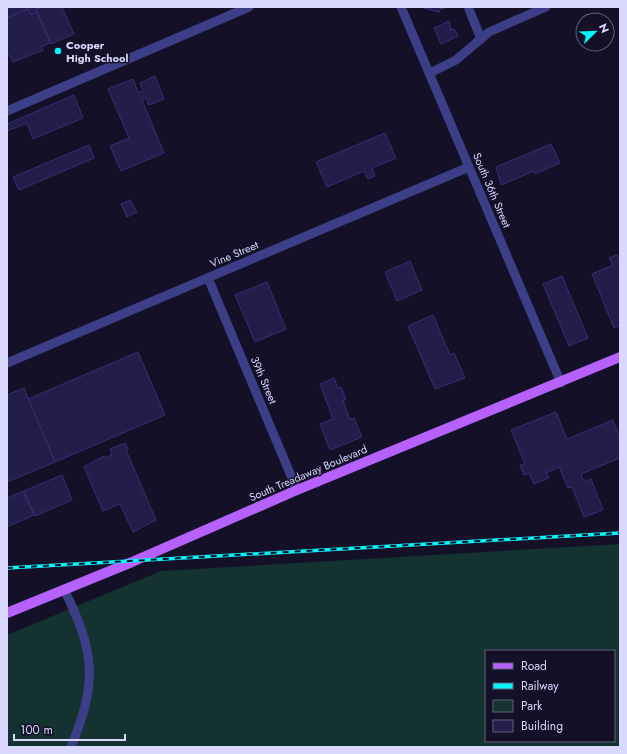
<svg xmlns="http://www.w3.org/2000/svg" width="627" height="754" viewBox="0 0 627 754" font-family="Jost,sans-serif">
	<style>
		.green { fill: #14322f; fill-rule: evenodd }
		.building { fill: #221d49; stroke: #382f75 }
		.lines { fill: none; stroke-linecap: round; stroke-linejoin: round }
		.minor { stroke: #3c3f87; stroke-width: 9 }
		.primary { stroke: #b761fd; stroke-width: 10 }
		.rail-casing { stroke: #07f5fb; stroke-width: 3.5 }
		.rail { stroke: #131028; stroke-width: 2; stroke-dasharray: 6; stroke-linecap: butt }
		.poi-dot { fill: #07f5fb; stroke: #131028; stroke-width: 1.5 }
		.labels { text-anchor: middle; stroke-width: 3; stroke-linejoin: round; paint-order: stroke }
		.poi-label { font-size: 11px; font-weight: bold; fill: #dad8fe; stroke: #131028; text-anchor: start }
		.street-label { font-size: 11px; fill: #dad8fe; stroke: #131028 }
	</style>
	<rect width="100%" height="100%" fill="#131028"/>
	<path class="green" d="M620 544V747H7V635L161 571ZM486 651H614V741H486Z"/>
	<g class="building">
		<polygon points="7,7 42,7 36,9 37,12 31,15 28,9 7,18"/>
		<polygon points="42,7 62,7 74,34 51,44 36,9"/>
		<polygon points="445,7 444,9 441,8 439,12 424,8"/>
		<polygon points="28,9 31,15 37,12 50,43 42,46 43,50 13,62 10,55 7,57 7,18"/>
		<polygon points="449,21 451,29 455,30 458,36 441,44 434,28"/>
		<polygon points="155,76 164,99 149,105 146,98 142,100 164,153 121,171 110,146 129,138 108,89 133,79 138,92 143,91 140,83"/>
		<polygon points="74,95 83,118 33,139 27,123 7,131 7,124"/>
		<polygon points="385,133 396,158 372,168 375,176 368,179 364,171 327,187 316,162"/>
		<polygon points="551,144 560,163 535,174 534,171 501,185 496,167"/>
		<polygon points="89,145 94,158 19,190 13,177"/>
		<polygon points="130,200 137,212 127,217 121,204"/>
		<polygon points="617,255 620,262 620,325 614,328 592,274 613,265 609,258"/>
		<polygon points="410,261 422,290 397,301 385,272"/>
		<polygon points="562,276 588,338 569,346 543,284"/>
		<polygon points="267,282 286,329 255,342 235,295"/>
		<polygon points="433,315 450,355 454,353 465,378 435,389 408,326"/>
		<polygon points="138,352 165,415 55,462 28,399"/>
		<polygon points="334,378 338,388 341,387 346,399 343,401 350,419 354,418 362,437 330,450 320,424 333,419 320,384"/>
		<polygon points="24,388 55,462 7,482 7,395"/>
		<polygon points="556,412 567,439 613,420 620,438 620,458 581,474 584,482 591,479 603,510 584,517 572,487 568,488 559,467 546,473 549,478 534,484 529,473 524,475 520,465 525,464 511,430"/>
		<polygon points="125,443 128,449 126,450 156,520 133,532 120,504 103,511 84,467 104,456 104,458 112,455 110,449"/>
		<polygon points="62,475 72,500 35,516 24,491"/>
		<polygon points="23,491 34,515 7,527 7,498"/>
	</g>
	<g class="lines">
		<g class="minor">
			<polyline points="401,7 561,383"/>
			<polyline points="469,9 481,39"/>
			<polyline points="430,73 456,60 489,32 546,7"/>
			<polyline points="7,111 249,7"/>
			<polyline points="208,278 297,490"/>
			<polyline points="7,363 469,167"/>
			<path d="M64 589C95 653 98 681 71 747"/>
		</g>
		<polyline class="primary" points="7,613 132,562 297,490 620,357"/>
		<g class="rail-casing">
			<polyline id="rail" points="7,568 620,533"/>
		</g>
		<use href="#rail" class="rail"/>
	</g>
	<circle class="poi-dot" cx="58" cy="51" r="4"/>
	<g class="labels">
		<g class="poi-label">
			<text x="66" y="49">Cooper<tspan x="66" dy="13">High School</tspan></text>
		</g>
		<g class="street-label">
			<text transform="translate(492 190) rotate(67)" y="4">South 36th Street</text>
			<text transform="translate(234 254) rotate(-23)" y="4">Vine Street</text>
			<text transform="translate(264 380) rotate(67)" y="4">39th Street</text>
			<text transform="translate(308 473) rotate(-23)" y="4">South Treadaway Boulevard</text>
		</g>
	</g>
	<rect width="627" height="754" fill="none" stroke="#dad8fe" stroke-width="16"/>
	<rect x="485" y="650" width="130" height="92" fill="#131028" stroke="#63607e"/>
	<rect x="493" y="663" width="20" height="6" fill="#b761fd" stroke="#63607e"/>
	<text x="521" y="670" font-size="12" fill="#dad8fe">Road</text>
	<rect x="493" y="683" width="20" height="6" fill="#07f5fb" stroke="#63607e"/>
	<text x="521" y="690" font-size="12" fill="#dad8fe">Railway</text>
	<rect x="493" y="700" width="20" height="12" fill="#14322f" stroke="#63607e"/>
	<text x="521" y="710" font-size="12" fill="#dad8fe">Park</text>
	<rect x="493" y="720" width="20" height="12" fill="#221d49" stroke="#63607e"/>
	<text x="521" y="730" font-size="12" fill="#dad8fe">Building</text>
	<g transform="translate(595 32) rotate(67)"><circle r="19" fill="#131028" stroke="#63607e"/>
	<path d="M0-3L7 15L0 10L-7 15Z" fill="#07f5fb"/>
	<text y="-6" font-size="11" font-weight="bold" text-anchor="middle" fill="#dad8fe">N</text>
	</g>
	<path d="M14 734v6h111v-6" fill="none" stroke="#dad8fe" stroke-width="2"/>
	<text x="20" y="734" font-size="12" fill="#dad8fe" stroke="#131028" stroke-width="3" paint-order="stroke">100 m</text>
</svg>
